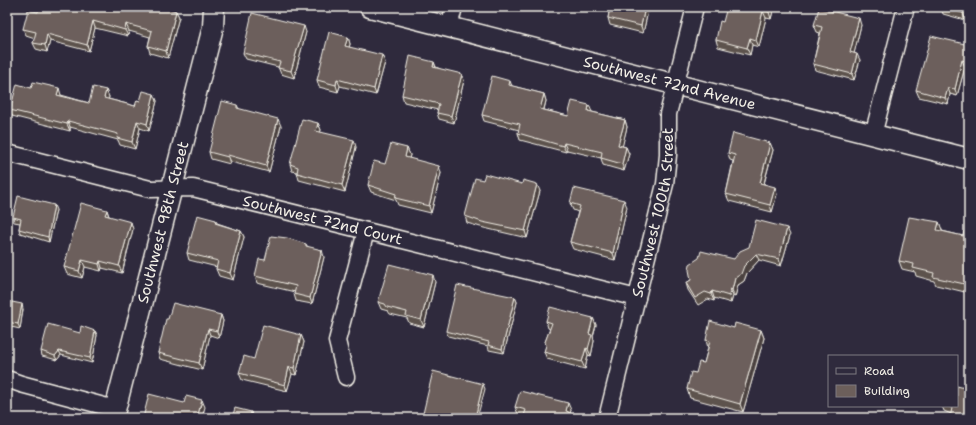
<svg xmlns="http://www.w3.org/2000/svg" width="976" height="425" viewBox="0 0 976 425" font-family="'Shantell Sans',sans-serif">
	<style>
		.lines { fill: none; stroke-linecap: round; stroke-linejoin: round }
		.minor-casing { stroke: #f4f1e8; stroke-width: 19 }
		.tertiary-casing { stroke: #f4f1e8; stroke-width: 23 }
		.minor { stroke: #2f2a3d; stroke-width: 16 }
		.tertiary { stroke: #2f2a3d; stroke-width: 20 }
		.wall { fill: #5d524e; stroke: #f4f1e8 }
		.shaded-wall { fill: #4c4240; stroke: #f4f1e8 }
		.building { fill: #6c5f5b; stroke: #f4f1e8 }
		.labels { text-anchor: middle; stroke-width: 3.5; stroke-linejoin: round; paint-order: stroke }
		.street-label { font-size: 15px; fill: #f4f1e8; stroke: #2f2a3d }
	</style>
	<rect width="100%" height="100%" fill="#2f2a3d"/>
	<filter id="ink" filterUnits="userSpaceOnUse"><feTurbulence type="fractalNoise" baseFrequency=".025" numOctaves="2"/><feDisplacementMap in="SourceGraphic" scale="8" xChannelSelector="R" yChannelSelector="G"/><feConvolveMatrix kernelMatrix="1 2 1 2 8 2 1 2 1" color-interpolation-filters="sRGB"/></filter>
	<g filter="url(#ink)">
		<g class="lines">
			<g class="minor-casing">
				<g id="minor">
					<polyline points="449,27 454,7"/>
					<polyline points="873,135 906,7"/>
					<path id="s1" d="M7 153 150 189 193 188 637 298"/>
					<polyline points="346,377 337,341 366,231"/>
					<polyline points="7,379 21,384 115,409"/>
					<path id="s2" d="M607 418 665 184 668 155V114L695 7"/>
				</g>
			</g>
			<g class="tertiary-casing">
				<g id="tertiary">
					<path id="s3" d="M370 7 969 159"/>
					<path id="s4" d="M113 418 213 27 214 7"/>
				</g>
			</g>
			<use href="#minor" class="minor"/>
			<use href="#tertiary" class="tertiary"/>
		</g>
		<g class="wall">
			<polygon points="610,7 649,7 643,33 610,25 608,18"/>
			<polygon points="774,7 771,19 766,18 759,47 752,45 750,55 718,47 716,40 723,22"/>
			<polygon points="941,7 968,7 965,20 943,14"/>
			<polygon points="176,11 179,17 168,58 150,53 148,46 150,37 129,31 128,36 95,28 89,51 50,41 47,52 36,49 33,43 35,38 26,35 23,29 38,12"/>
			<polygon points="814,25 861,25 854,53 860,60 854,80 815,70 813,64 820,33 817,32"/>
			<polygon points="306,32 294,78 281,74 278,67 246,59 243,53"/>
			<polygon points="348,37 350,44 349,47 385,62 376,95 340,86 338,92 319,87 317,80"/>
			<polygon points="969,45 969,68 965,67 957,96 950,94 948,104 919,97 916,90"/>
			<polygon points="434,62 436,67 464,80 454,123 439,119 437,113 438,110 404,102 402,95"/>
			<polygon points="510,81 512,86 544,94 546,101 544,110 568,116 592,112 625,120 627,127 622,146 626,147 629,154 624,171 603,165 601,158 567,150 566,152 520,140 518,133 519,130 484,121 482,115"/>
			<polygon points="31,88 61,95 89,103 106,90 109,97 108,99 135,106 140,101 154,94 157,101 149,131 140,128 135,149 120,145 118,140 70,127 70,131 12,116 10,110"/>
			<polygon points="237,105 239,109 281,126 269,172 231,162 230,164 211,159 209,152"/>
			<polygon points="318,123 321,130 320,132 356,147 345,192 299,180 297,172 292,171 290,164"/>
			<polygon points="770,143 773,150 764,184 777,194 772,212 729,201 726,194 733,161 730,160 728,153"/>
			<polygon points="407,148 410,155 409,158 441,173 431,213 398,205 396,200 371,192 368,185 385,164"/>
			<polygon points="483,180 540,191 527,238 484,228 467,223 465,216"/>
			<polygon points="570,203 627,207 615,260 573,249 570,242 578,212 573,210"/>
			<polygon points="56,210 49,242 20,233 19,229 20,223 14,222 13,217"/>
			<polygon points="107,210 109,216 133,229 122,273 102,268 101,271 85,267 82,278 67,274 64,267"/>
			<polygon points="216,220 217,223 241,231 244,237 233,280 219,276 216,269 217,267 189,260 187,253"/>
			<polygon points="939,222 942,231 963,236 969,232 969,293 936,285 934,281 916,276 915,272 902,269 899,261"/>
			<polygon points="790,235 781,266 759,260 747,273 744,281 738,285 735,297 733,296 731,303 714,298 714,301 708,299 698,305 688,290 686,283 691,280 734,259"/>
			<polygon points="306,244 307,246 324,257 312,304 296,301 294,294 295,292 257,283 255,276 265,260"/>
			<polygon points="435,282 424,327 409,323 407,318 390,314 388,311 381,309 378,302"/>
			<polygon points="515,297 517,302 504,353 489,350 488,346 448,336 446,331"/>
			<polygon points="7,301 23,309 20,329 7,326"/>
			<polygon points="221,315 223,321 219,338 210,335 202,370 160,359 158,353 168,319"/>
			<polygon points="593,318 596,325 593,336 594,341 591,356 588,355 585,369 547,359 544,352 546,346 545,342 550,329 548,328 546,321"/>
			<polygon points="734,328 761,330 764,338 743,412 690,398 687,389 696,373 704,363 708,348 706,340"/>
			<polygon points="95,331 97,335 92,363 61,355 57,360 42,356 41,351 80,333"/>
			<polygon points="301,335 304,342 296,375 292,374 287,391 242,380 239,373 254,359"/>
			<polygon points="942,406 957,406 951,414 944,411"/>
			<polygon points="515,407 571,410 570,413 572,418 523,418 524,416 518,414"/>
		</g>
		<g class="shaded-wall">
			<polygon points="7,7 10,7 7,16"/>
			<polygon points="645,7 649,7 643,33 641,26"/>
			<polygon points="770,7 774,7 771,19 769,12"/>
			<polygon points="964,7 968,7 965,20 963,13"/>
			<polygon points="176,11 179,17 168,58 166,51"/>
			<polygon points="763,11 766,18 759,47 756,40"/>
			<polygon points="859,18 861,25 853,58 850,52"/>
			<polygon points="93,21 95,28 89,51 87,45"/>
			<polygon points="126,24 129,31 128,36 125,30"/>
			<polygon points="304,26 306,32 294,78 291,71"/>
			<polygon points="47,34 50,41 47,52 45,45"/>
			<polygon points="348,37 350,44 348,53 345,46"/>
			<polygon points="750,38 752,45 750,55 747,48"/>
			<polygon points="857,54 860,60 854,80 852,74"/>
			<polygon points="382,55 385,62 376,95 374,89"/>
			<polygon points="969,56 969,66 968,62"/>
			<polygon points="962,60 965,67 957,96 955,89"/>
			<polygon points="434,62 436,68 433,67"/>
			<polygon points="462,74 464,80 454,123 451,116"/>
			<polygon points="337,79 340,86 338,92 336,85"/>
			<polygon points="59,88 61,95 60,101 57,95"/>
			<polygon points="948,88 950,94 948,104 945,98"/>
			<polygon points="106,90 109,97 107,105 104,98"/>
			<polygon points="154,94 157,101 149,131 147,124"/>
			<polygon points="544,94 546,101 542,116 540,109"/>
			<polygon points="589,105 592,112 590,118 588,111"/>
			<polygon points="278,119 281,126 269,172 266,166"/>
			<polygon points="625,120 627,127 621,152 618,145"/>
			<polygon points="68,121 70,127 70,131 67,124"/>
			<polygon points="137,121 140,128 135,149 132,142"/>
			<polygon points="318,123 321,130 319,137 316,131"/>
			<polygon points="354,140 356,147 345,192 342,185"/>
			<polygon points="564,143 567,150 566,152 563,146"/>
			<polygon points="770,143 773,150 762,190 760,183"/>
			<polygon points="626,147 629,154 624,171 622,164"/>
			<polygon points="407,148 410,155 408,164 405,157"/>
			<polygon points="228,155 231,162 230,164 228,157"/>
			<polygon points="439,166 441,173 431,213 429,206"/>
			<polygon points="537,184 540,191 527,238 525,231"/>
			<polygon points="775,187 777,194 772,212 770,205"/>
			<polygon points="624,200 627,207 615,260 613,253"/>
			<polygon points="54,205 56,210 49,242 48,237"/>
			<polygon points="107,210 109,217 105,215"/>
			<polygon points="131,222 133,229 122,273 119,266"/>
			<polygon points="939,222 942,230 940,238 937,230"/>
			<polygon points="787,228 790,235 781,266 779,259"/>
			<polygon points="241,231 244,237 233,280 230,273"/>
			<polygon points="322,250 324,257 312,304 310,298"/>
			<polygon points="756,254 759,260 747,273 744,281 738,285 735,297 732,290 735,278 744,266"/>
			<polygon points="82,260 85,267 82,278 79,271"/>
			<polygon points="100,261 102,268 101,271 99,264"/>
			<polygon points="433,275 435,282 424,327 421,320"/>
			<polygon points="730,289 733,296 731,303 729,296"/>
			<polygon points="712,291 714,298 714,301 711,294"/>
			<polygon points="515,297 517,302 504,353 502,349"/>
			<polygon points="22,304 23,309 20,329 18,324"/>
			<polygon points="221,315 223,321 219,338 217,331"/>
			<polygon points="593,318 596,325 593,336 594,341 591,356 588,349 589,334"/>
			<polygon points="208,329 210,335 202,370 199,363"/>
			<polygon points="761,330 764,338 743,412 740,404"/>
			<polygon points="95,331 97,335 92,363 90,358"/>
			<polygon points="301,335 304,342 296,375 294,368"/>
			<polygon points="586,348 588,355 585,369 582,362"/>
			<polygon points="59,351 61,355 57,360 55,356"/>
			<polygon points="289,367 292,374 287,391 285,385"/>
			<polygon points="483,384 485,389 477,418 475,418"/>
			<polygon points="202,400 205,407 202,418 197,418"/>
			<polygon points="568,403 571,410 570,413 572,418 568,418 566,411"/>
			<polygon points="251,412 253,418 250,418"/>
		</g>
		<g class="building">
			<polygon points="39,7 163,7 176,11 166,51 148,46 152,31 126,24 125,30 93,21 87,45 47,34 45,45 33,43 36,32 23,29 28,10 38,12"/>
			<polygon points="610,7 645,7 641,26 608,18"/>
			<polygon points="727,7 770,7 769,12 763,11 756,40 750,38 747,48 716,40 720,21 723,22"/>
			<polygon points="941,7 964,7 963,13"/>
			<polygon points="819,8 859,18 850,52 857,54 852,74 813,64 822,27 814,25"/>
			<polygon points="252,13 304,26 291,71 278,68 280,62 243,53"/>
			<polygon points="329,32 348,37 345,46 382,55 374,89 337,79 336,85 317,80"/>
			<polygon points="931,36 969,45 969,56 968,62 962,60 955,89 948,88 945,98 916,90"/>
			<polygon points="410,56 434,62 433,67 462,74 451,116 437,113 439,104 402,95"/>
			<polygon points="492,76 510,81 509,85 544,94 540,109 568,116 572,101 589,105 588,111 625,120 618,145 626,147 622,164 601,158 602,152 564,143 563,146 518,133 520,124 482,115"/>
			<polygon points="33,82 59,88 57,95 89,103 93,87 106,90 104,98 135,106 137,100 140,101 143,91 154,94 147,124 137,121 132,142 117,138 118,134 68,121 67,124 10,110 17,84 31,88"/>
			<polygon points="222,101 237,105 237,108 278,119 266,166 228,155 228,157 209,152"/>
			<polygon points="302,119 318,123 316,131 354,140 342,185 297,173 298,167 290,164"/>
			<polygon points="733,133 770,143 760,183 775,187 770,205 726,194 735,155 728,153"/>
			<polygon points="391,144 407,148 405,157 439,166 429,206 395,198 396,194 368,185 374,161 385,164"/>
			<polygon points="485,174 522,184 523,180 537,184 525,231 482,222 465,216 475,178 483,180"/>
			<polygon points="574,188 624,200 613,253 570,242 580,206 570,203"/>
			<polygon points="18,196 54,205 48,237 19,229 21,219 13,217"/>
			<polygon points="81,203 107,210 105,215 131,222 119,266 100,261 99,264 82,260 79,271 64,267"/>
			<polygon points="197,215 216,220 215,223 241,231 230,273 216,269 218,261 187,253"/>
			<polygon points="909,217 939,222 937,230 963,236 964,231 969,232 969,285 933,277 934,273 913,268 914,264 899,261"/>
			<polygon points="756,220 787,228 779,259 756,254 744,266 741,274 735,278 732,290 730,289 729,296 712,291 711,294 705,292 695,298 686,283 691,280 689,270 690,264 699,258 701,251 734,259 740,251 749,247"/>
			<polygon points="271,236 287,238 306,244 306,246 322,250 310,298 294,294 296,286 255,276 259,259 265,260"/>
			<polygon points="389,264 433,275 421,320 406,316 407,312 387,307 385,304 378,302"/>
			<polygon points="457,285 515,297 502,349 488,345 489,342 446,331"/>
			<polygon points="7,301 22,304 18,324 7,322"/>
			<polygon points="173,303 221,315 217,331 208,329 199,363 158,353 166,319 168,319"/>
			<polygon points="550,307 593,318 589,334 592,335 588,349 586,348 582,362 544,352 546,345 545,342 552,323 546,321"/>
			<polygon points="710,321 734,328 735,323 761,330 740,404 687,389 691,372 696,373 699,362 704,363 710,341 706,340"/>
			<polygon points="48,324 80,333 81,326 95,331 90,358 59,351 55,356 41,351"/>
			<polygon points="263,325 301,335 294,368 289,367 285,385 239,373 244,356 254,359"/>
			<polygon points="433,371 483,384 475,418 422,418"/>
			<polygon points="957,386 969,389 969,418 950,418 952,408 948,406 957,406"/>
			<polygon points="520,391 568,403 566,411 569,412 568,418 523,418 526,410 515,407"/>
			<polygon points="149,394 184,403 186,396 202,400 197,418 143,418"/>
			<polygon points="235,408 251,412 250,418 232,418"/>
		</g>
	</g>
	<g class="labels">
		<g class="street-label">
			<text dy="5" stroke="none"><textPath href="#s3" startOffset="309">Southwest 72nd Avenue</textPath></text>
			<text dy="5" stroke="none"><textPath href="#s2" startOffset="211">Southwest 100th Street</textPath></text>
			<text dy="5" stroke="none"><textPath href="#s1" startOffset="324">Southwest 72nd Court</textPath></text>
			<text dy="5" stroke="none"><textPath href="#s4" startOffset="202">Southwest 98th Street</textPath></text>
		</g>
	</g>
	<rect width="976" height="425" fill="none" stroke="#2f2a3d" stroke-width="24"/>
	<rect x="12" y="12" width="952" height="401" fill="none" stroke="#f4f1e8" stroke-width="1.5" filter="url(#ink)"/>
	<rect x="828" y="355" width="130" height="52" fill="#2f2a3d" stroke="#7e7a81"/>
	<rect x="836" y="368" width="20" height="6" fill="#2f2a3d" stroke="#7e7a81"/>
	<text x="864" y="375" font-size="12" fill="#f4f1e8">Road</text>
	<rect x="836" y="385" width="20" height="12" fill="#6c5f5b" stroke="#7e7a81"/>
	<text x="864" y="395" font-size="12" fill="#f4f1e8">Building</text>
</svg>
